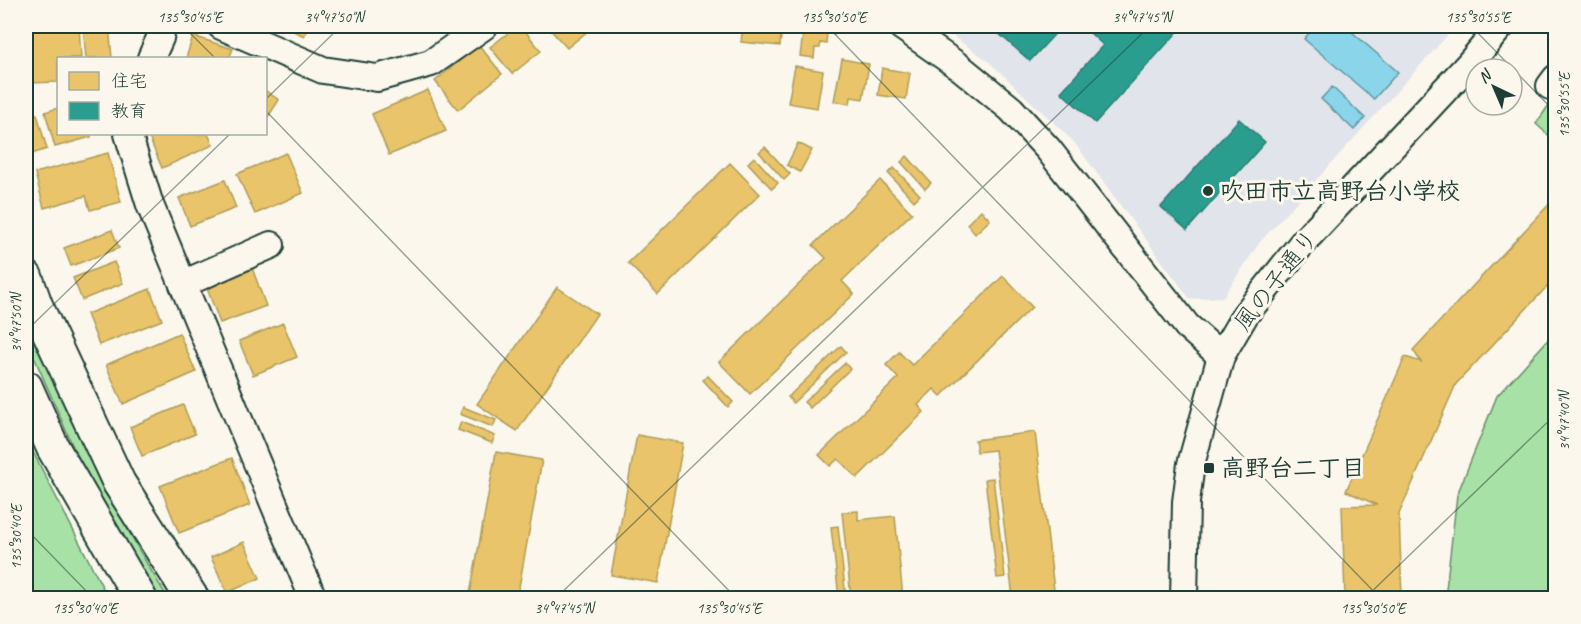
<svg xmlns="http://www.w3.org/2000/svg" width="1581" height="624" viewBox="0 0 1581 624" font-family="Caveat,'Klee One',sans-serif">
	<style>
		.built { fill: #e1e4ea }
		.green { fill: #a8e1a5; stroke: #648f6c; stroke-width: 1.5 }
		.water { fill: #8ad5ea; stroke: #5f98a1; stroke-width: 1.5 }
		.homes { fill: #e9c46a; stroke: #ac9c5a; stroke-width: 1.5 }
		.schools { fill: #2a9d8f; stroke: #278074; stroke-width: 1.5 }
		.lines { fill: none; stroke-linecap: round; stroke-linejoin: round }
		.minor-casing { stroke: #1f3d34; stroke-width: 30 }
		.major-casing { stroke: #1f3d34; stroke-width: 36 }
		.minor { stroke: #fbf7ec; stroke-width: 26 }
		.major { stroke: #fbf7ec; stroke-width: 32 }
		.ticks { fill: none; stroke: #1f3d34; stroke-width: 1.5; stroke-opacity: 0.45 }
		.poi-dot { fill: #1f3d34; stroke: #fbf7ec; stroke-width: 2 }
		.labels { text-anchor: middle; stroke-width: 6; stroke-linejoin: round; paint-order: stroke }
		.poi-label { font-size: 24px; font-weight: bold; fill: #1f3d34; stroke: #fbf7ec; text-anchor: start }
		.street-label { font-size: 24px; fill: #1f3d34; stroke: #fbf7ec }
		.neatline { fill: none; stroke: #1f3d34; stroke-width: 2 }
		.ticks-label { font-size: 15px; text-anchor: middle; fill: #1f3d34 }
	</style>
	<rect width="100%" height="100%" fill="#fbf7ec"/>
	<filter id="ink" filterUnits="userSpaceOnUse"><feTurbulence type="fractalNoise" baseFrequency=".0167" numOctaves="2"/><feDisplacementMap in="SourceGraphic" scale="12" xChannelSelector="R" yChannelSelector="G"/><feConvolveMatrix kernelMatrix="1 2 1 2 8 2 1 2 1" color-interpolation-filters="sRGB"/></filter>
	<g filter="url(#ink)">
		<polygon class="built" points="938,26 1456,26 1260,242 1223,297 1190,299 1073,141 987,60"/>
		<g class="green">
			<polygon points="1555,96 1555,141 1536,124"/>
			<path d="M26 323 30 325C72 418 113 512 168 598H157L135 563 74 449 26 338Z"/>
			<polygon points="1555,332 1555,598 1445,598 1457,495 1497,396"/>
			<polygon points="26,434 32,450 108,598 26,598"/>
		</g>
		<g class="water">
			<polygon points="1315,26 1345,26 1398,72 1374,99 1304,39"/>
			<polygon points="1332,87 1365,118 1354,130 1321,99"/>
		</g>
		<g class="homes">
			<polygon points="27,26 79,26 81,58 58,58 58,82 29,83"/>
			<polygon points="83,26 109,26 112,58 86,58"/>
			<polygon points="283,26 309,26 304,36"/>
			<polygon points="517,26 521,26 541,51 512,74 490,47"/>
			<polygon points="547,26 594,26 567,48"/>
			<polygon points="743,26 782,26 780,46 741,42"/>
			<polygon points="804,26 837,26 835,34 827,32 826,44 820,43 820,48 815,48 814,58 800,56"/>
			<polygon points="193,36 233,49 229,58 186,58"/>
			<polygon points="479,45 502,74 458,110 435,81"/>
			<polygon points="842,59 869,64 863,99 851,97 850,104 834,101"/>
			<polygon points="795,66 823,71 817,108 788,103"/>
			<polygon points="882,68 910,73 906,99 878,95"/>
			<polygon points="428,90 446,131 389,155 372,114"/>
			<polygon points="266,91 279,100 266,120"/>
			<polygon points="58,108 58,134 90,134 91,137 55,147 45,112"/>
			<polygon points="37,114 47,149 26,156 26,118"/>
			<polygon points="152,134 208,134 213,145 162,168 148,135"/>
			<polygon points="798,143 812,150 800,172 787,165"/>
			<polygon points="765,147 790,174 784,180 759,152"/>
			<polygon points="108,153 121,202 90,210 86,196 44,208 35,173"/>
			<polygon points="286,153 303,193 255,214 237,174"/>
			<polygon points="907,156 931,183 925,189 901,162"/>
			<polygon points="754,157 778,183 772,189 748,163"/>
			<polygon points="730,163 760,194 658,294 628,263"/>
			<polygon points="894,168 920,195 914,201 888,173"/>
			<polygon points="225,180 236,208 190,226 179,198"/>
			<polygon points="880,180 912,213 842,281 854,294 750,394 719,362 826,258 813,245"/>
			<polygon points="1556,197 1556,277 1456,384 1399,514 1402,598 1345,598 1342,506 1377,505 1346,491 1405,357 1421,362 1413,350"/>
			<polygon points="981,210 990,220 975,234 967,224"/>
			<polygon points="112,230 119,248 71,266 64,248"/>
			<polygon points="114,262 123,283 82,300 73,278"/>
			<polygon points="251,265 266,306 220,323 205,283"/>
			<polygon points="1003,276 1032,307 941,396 934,389 918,405 924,412 857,478 838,459 830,466 819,455 898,378 886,365 899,352 912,365"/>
			<polygon points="557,287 597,314 517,431 477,404"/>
			<polygon points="150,289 162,320 99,345 87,314"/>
			<polygon points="283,323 297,357 253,375 239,341"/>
			<polygon points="179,333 196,372 123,404 106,365"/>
			<polygon points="841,346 846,352 793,403 788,397"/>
			<polygon points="845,363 850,369 810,408 804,402"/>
			<polygon points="708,376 733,402 728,407 703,380"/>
			<polygon points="183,405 195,434 142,456 130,427"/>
			<polygon points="463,407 496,420 493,427 460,414"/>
			<polygon points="461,422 495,436 492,443 458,430"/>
			<polygon points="1035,432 1055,598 1013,598 995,450 977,452 975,440"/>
			<polygon points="637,435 683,443 658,583 611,575"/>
			<polygon points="496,452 542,460 517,598 490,598 470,594"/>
			<polygon points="232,458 250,505 179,533 160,486"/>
			<polygon points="993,478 1005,577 997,578 985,479"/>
			<polygon points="858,511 858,520 895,516 903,598 851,598 842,512"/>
			<polygon points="838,526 846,598 839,598 831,527"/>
			<polygon points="244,542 260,578 227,593 211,557"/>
		</g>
		<g class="schools">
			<polygon points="990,26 1062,26 1030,61"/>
			<polygon points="1097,26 1183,26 1095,123 1061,92 1103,45 1090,33"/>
			<polygon points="1239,119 1265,142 1187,230 1161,207"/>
		</g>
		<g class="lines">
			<g class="minor-casing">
				<g id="minor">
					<polyline points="221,26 323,70 377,78 431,63 484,26"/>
					<polyline points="901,26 961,68 1011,109 1048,149 1187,326 1221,356"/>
					<polyline points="151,58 160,38 162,26"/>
					<polyline points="1550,86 1556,78"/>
					<polyline points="128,134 150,205 313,598"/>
					<polyline points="183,284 271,245"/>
					<polyline points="1184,598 1186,502 1191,464 1221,356 1245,315 1304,241 1469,64 1501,26"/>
				</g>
			</g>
			<g class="major-casing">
				<g id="major">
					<polyline points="26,277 36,305 119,483 192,598"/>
					<polyline points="26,387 53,448 140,598"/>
				</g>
			</g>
			<use href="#minor" class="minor"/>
			<use href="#major" class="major"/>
		</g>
	</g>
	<path class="ticks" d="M183 26 215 58M827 26 1380 598M1471 26 1556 113M266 99 341 26M266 111 736 598M26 331 230 134M26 529 93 598M556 598 1150 26M1365 598 1556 414"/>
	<g class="poi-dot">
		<circle cx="1208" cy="191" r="6"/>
		<rect x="1203" y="462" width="12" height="12" rx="3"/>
	</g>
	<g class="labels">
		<g class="poi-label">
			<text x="1220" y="199">吹田市立高野台小学校</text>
			<text x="1221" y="476">高野台二丁目</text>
		</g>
		<g class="street-label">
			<text transform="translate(1276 280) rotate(-52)" y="8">風の子通り</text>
		</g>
	</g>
	<rect width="1581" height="624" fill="none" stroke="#fbf7ec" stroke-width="66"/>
	<rect x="57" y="57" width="210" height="78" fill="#fbf7ec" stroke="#a3ada2" stroke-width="1.5"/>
	<rect x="69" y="72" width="30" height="18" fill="#e9c46a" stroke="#a3ada2" stroke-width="1.5"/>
	<text x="111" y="87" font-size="18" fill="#1f3d34">住宅</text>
	<rect x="69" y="102" width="30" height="18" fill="#2a9d8f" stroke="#a3ada2" stroke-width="1.5"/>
	<text x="111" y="117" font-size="18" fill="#1f3d34">教育</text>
	<g transform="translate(1494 87) rotate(316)"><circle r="28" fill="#fbf7ec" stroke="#a3ada2" stroke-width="1.5"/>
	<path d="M0-4.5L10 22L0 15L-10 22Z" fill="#1f3d34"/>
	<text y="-9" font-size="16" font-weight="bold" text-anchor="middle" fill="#1f3d34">N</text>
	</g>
	<rect x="33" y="33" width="1515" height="558" class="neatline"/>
	<g class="ticks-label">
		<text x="190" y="22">135°30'45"E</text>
		<text x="334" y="22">34°47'50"N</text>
		<text x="834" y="22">135°30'50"E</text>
		<text x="1142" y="22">34°47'45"N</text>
		<text x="1478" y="22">135°30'55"E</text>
		<text transform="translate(1564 105) rotate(-90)" y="5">135°30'55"E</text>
		<text transform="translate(16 323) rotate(-90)" y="5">34°47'50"N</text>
		<text transform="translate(1564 421) rotate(-90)" y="5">34°47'40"N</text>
		<text transform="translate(16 537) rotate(-90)" y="5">135°30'40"E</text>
		<text x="85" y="613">135°30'40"E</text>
		<text x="564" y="613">34°47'45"N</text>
		<text x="729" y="613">135°30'45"E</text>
		<text x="1373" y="613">135°30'50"E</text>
	</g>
</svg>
